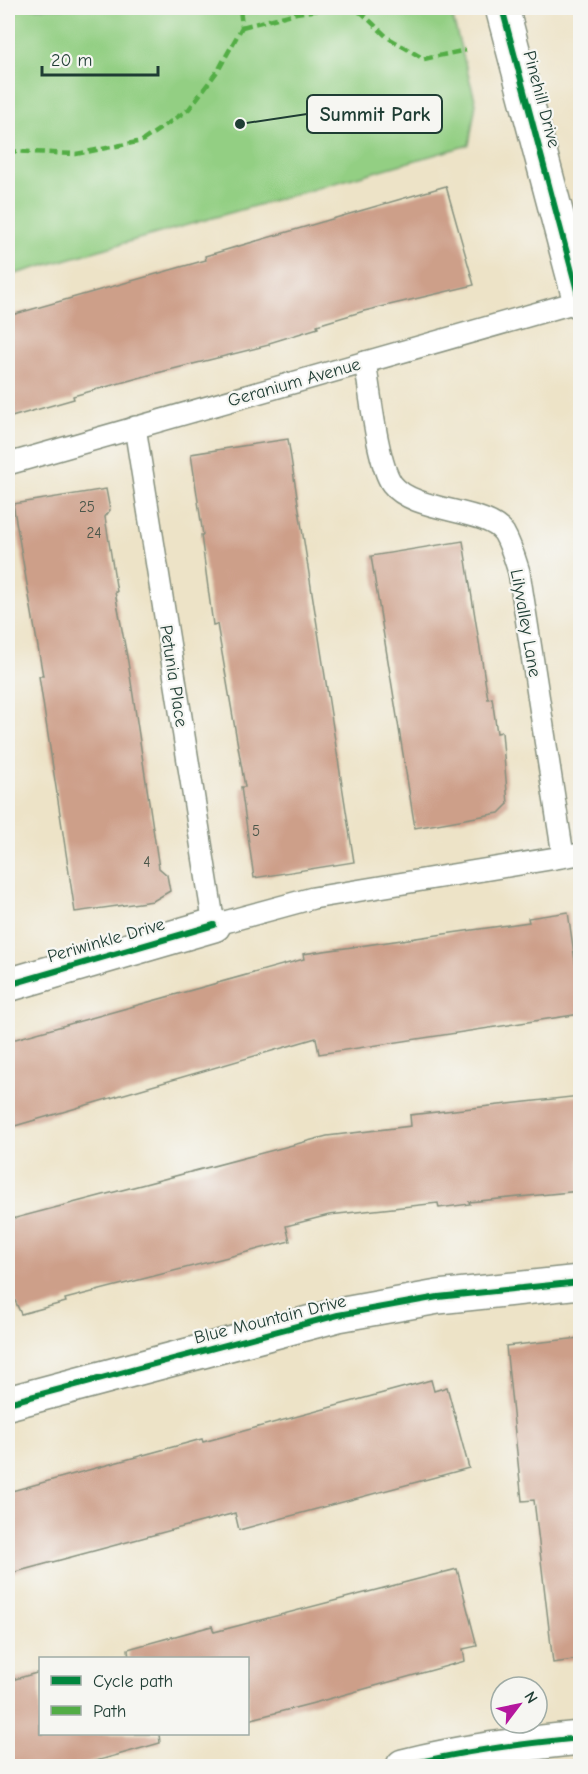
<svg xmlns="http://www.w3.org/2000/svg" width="588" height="1774" viewBox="0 0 588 1774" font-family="'Comic Neue',sans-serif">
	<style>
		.green { fill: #93cf83; stroke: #59865c; stroke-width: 1.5 }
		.building { fill: #cd9f89 }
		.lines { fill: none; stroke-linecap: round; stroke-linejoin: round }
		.service-casing { stroke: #86907e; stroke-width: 24 }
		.minor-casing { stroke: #86907e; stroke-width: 36 }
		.service { stroke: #fff; stroke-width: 21 }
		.minor { stroke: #fff; stroke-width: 33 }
		.quiet { stroke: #52ad45; stroke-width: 4.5; stroke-dasharray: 9 4.5; stroke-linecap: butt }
		.cycleway-casing { stroke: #f6f6f2; stroke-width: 10 }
		.cycleway { stroke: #00873e; stroke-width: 6 }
		.labels { text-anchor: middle; stroke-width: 4.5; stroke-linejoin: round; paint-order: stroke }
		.number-label { font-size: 15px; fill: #4a5649 }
		.street-label { font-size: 18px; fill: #1f3d34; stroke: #f6f6f2 }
		.leader { fill: none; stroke: #1f3d34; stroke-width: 2 }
		.callout-dot { fill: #1f3d34; stroke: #f6f6f2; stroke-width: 2 }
		.callout { fill: #f6f6f2; stroke: #1f3d34; stroke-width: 2 }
		.callout-label { font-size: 20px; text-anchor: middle; font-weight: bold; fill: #1f3d34 }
	</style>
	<rect width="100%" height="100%" fill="#f6f6f2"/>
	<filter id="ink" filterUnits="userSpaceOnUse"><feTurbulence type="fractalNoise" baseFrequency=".0167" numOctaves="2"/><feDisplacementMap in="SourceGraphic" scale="12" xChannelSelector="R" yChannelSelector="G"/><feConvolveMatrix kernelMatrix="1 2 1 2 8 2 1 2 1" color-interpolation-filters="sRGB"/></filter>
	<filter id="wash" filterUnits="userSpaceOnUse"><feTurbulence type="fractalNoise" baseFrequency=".008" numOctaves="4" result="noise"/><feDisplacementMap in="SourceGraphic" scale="24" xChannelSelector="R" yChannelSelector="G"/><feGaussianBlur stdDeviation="1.35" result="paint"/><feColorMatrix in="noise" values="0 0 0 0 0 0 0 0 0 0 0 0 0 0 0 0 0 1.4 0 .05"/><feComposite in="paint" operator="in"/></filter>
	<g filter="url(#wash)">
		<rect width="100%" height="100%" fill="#ede3c7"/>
		<polygon class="green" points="8,8 450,8 476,103 469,145 8,276"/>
		<g id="blocks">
			<g class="building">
				<polygon points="446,186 474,285 364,311 317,325 318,328 269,343 269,345 149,375 73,396 74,399 8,418 8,316 206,260 205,256"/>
				<polygon points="288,439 354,862 254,878 241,787 245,787 217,624 213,625 201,535 203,535 191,454"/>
				<polygon points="106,489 110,510 105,517 117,592 115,592 128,662 159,868 167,875 170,891 153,901 75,912 39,676 43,676 13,504"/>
				<polygon points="463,541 488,699 492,698 497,733 502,732 508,804 499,813 415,828 371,556"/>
				<polygon points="568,912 580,996 580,1014 319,1054 316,1038 8,1128 8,1041 304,959 303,954 529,922 528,918"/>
				<polygon points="580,1096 580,1191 469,1202 470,1204 439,1208 438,1203 329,1215 286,1226 290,1241 65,1299 66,1302 21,1314 8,1285 8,1220 327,1136 411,1126 410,1115"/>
				<polygon points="580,1338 580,1659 553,1663 534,1500 522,1501 506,1346"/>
				<polygon points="431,1380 434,1391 447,1387 469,1468 239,1530 235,1513 8,1574 8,1492 202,1439 203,1442"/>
				<polygon points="457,1569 477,1646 463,1649 465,1661 314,1703 248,1720 248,1659 129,1659 128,1649 212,1626 214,1632"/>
				<polygon points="40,1672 40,1734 159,1734 160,1743 75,1767 8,1767 8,1681"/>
			</g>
		</g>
	</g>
	<g filter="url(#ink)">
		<use href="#blocks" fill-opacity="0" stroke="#86907e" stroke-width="1.5"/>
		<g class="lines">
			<g class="service-casing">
				<g id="service">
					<path d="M365 362C370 390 377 463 392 484 414 513 487 508 504 533 511 545 515 559 519 572L563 855"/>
					<polyline points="135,427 214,925 313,898 580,854"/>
					<polyline points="8,464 580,301"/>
				</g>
			</g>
			<g class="minor-casing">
				<g id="minor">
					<polyline points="502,8 580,302"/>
					<polyline points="8,985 214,925"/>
					<polyline points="8,1403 338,1315 438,1297 580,1282"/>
					<path d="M403 1766C462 1751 520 1744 580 1738"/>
				</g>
			</g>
			<use href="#service" class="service"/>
			<use href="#minor" class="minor"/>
			<g class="quiet">
				<polyline points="346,8 362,13 387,37 424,59 466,50"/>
				<polyline points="242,27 296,13 335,8"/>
				<polyline points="8,151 76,154 142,141 189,109 219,69 242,27 240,8"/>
			</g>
			<g class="cycleway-casing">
				<g id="cycleway">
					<polyline points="502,8 580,302"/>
					<polyline points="8,985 214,925"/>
					<polyline points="8,1403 338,1315 438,1297 580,1282"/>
					<path d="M403 1766C462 1751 520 1744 580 1738"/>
				</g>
			</g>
			<use href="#cycleway" class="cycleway"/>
		</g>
	</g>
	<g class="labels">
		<g class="number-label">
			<text x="87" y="512">25</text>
			<text x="94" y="538">24</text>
			<text x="256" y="836">5</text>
			<text x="147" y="867">4</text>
		</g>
		<g class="street-label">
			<text transform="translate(542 99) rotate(75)" y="6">Pinehill Drive</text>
			<text transform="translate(294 382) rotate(-16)" y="6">Geranium Avenue</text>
			<text transform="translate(526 623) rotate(80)" y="6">Lilyvalley Lane</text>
			<text transform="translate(174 676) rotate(81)" y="6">Petunia Place</text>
			<text transform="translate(106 940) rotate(-16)" y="6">Periwinkle Drive</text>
			<text transform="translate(270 1319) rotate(-14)" y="6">Blue Mountain Drive</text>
		</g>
	</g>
	<path class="leader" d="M240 124L307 114"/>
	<circle class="callout-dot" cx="240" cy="124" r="6"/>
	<rect class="callout" x="307" y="95" width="135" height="38" rx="6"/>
	<g class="callout-label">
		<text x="375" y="121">Summit Park</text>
	</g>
	<rect width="588" height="1774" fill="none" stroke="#f6f6f2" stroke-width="30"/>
	<rect x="39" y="1657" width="210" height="78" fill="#f6f6f2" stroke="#a0aca6" stroke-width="1.5"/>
	<rect x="51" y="1676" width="30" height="9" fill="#00873e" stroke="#a0aca6" stroke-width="1.5"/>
	<text x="93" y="1687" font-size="18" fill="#1f3d34">Cycle path</text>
	<rect x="51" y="1706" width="30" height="9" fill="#52ad45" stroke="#a0aca6" stroke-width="1.5"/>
	<text x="93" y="1717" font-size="18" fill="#1f3d34">Path</text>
	<g transform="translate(519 1705) rotate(58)"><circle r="28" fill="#f6f6f2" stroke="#a0aca6" stroke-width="1.5"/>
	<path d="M0-4.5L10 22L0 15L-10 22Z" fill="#b5179e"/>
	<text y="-9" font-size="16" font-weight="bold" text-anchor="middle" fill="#1f3d34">N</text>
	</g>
	<path d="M42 66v9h116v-9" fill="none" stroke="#1f3d34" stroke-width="3"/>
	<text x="51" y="66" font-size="18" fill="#1f3d34" stroke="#f6f6f2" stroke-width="4.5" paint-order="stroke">20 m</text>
</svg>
